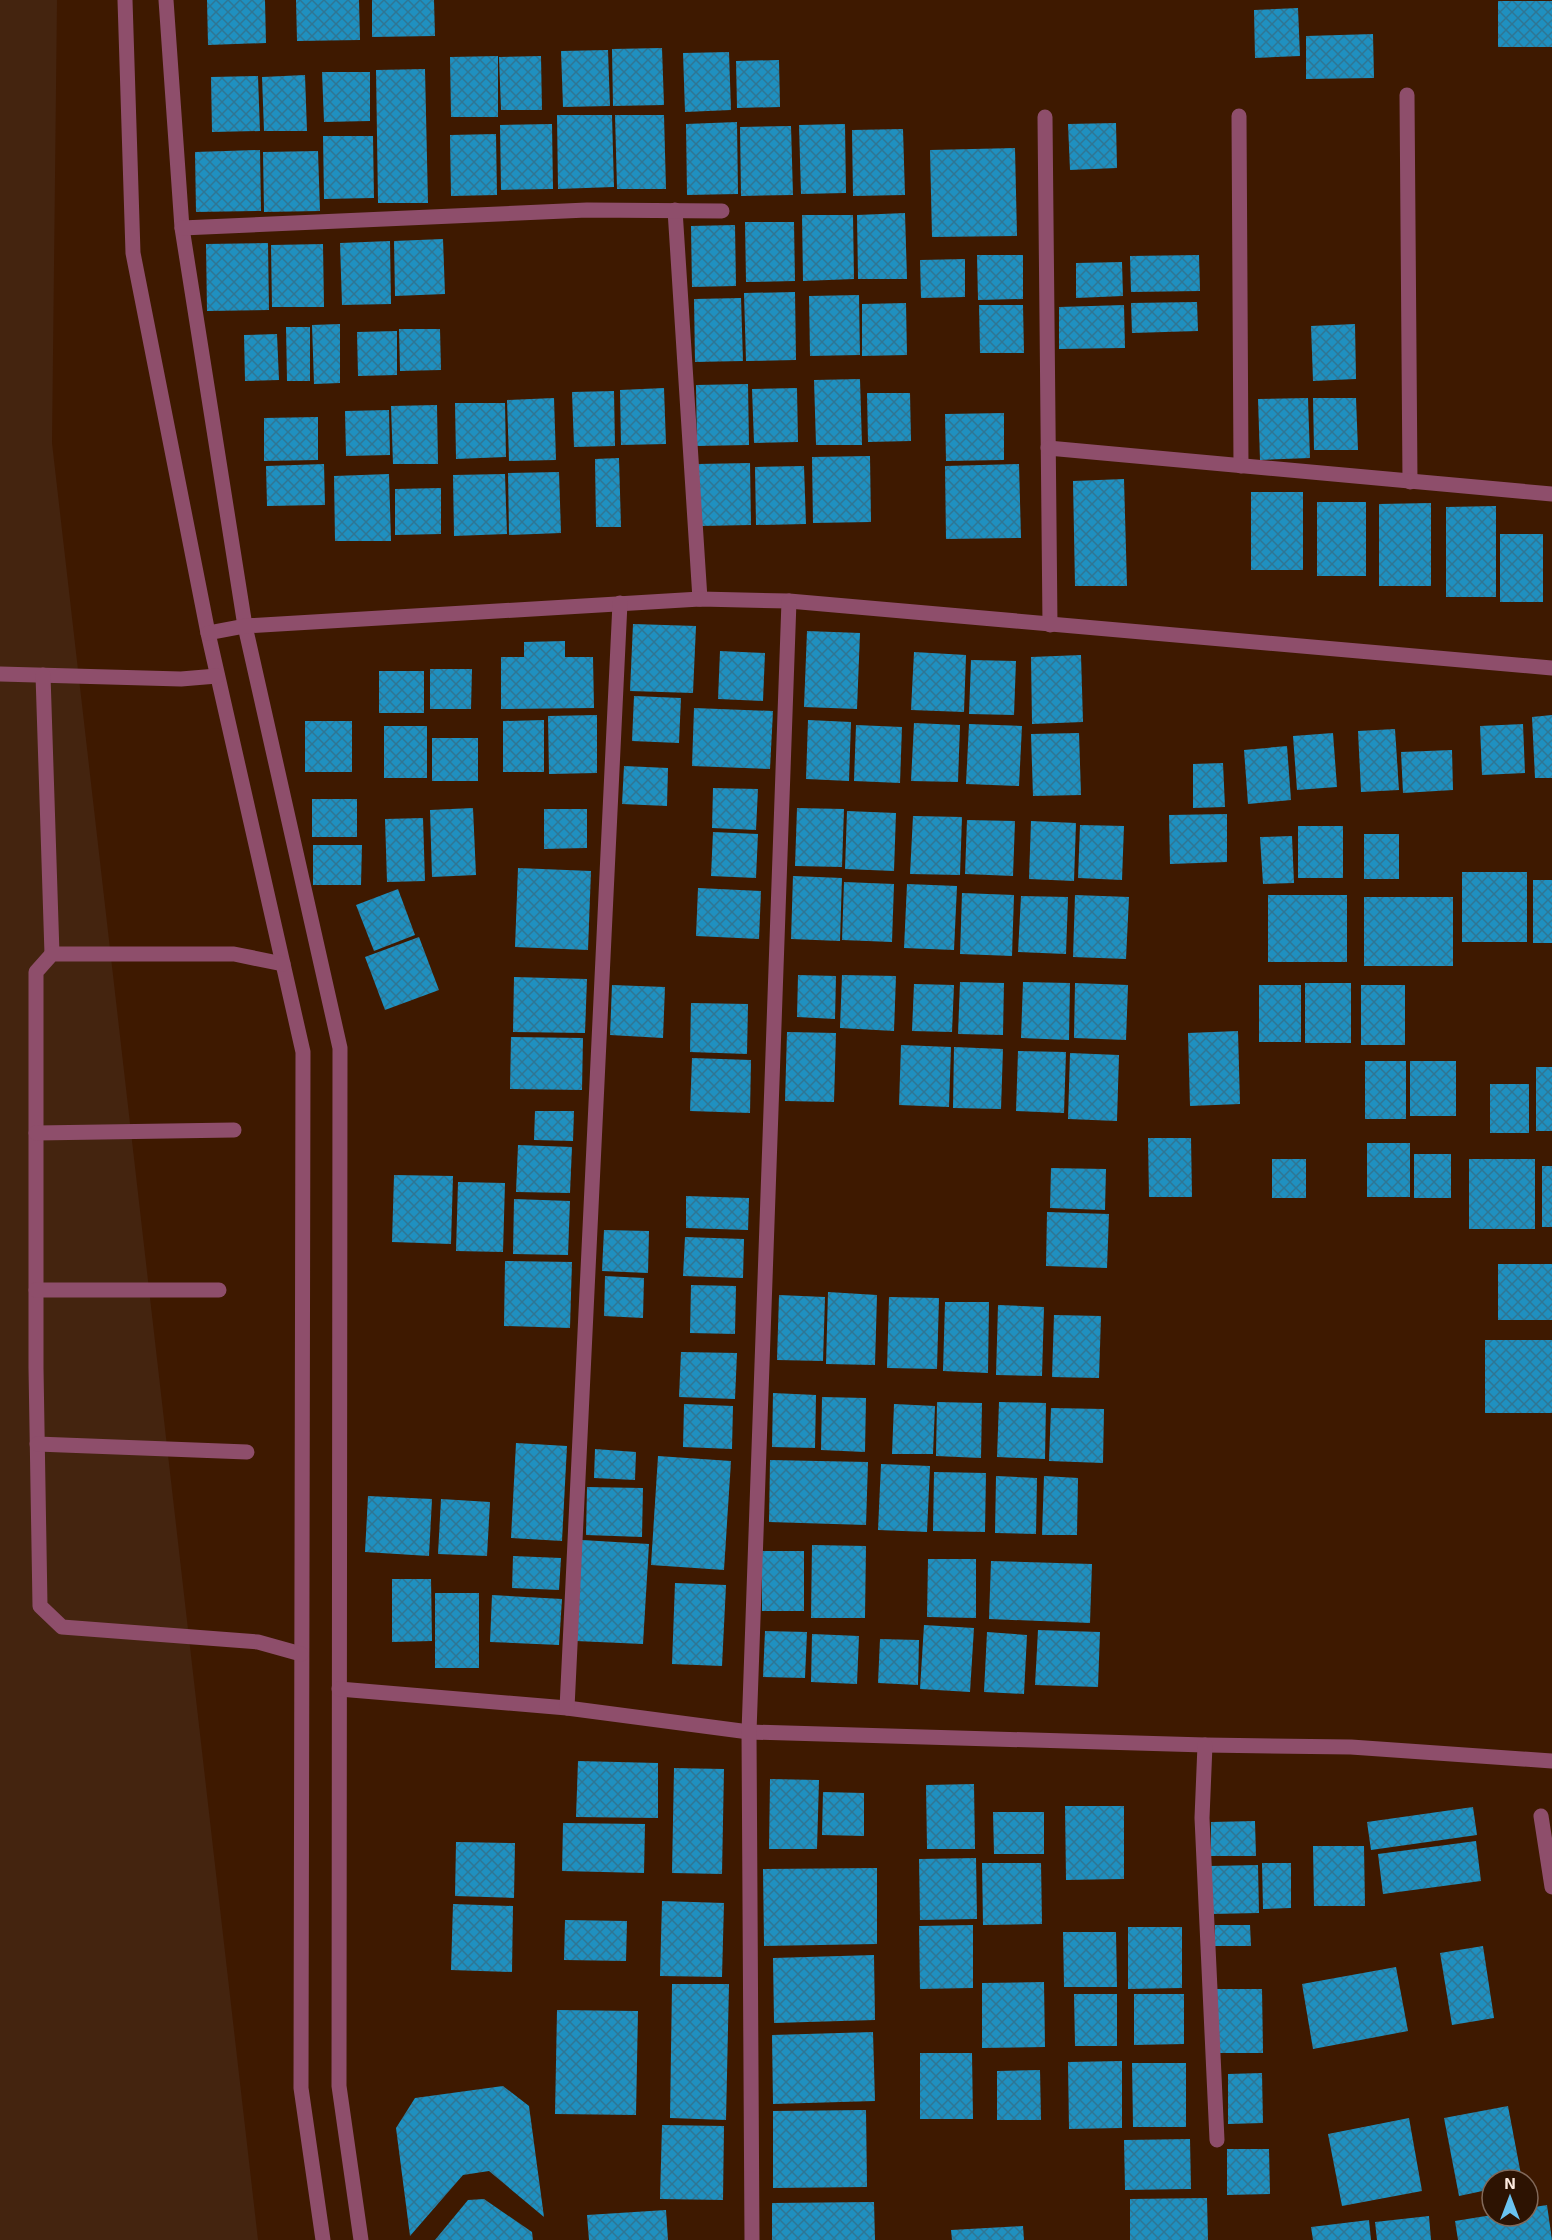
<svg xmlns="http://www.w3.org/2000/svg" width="1552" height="2240" viewBox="0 0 1552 2240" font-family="'Exo 2',sans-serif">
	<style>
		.built { fill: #44240f }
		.building { fill: url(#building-cross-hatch) }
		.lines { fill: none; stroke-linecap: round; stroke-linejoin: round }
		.minor { stroke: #8e4e6b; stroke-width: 15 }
	</style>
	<defs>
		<pattern id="building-cross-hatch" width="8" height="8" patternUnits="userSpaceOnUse" patternTransform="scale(1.5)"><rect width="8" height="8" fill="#1f90c0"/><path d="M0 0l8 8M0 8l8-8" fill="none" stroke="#2f7694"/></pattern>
	</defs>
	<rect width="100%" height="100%" fill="#3e1900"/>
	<polygon class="built" points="0,0 57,0 52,443 258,2240 0,2240"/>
	<g class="building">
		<polygon points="207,0 265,0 266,43 208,45"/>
		<polygon points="296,0 359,0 360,40 297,41"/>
		<polygon points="372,0 434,0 435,36 372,37"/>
		<rect x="1498" y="1" width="54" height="46"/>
		<polygon points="1298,8 1300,56 1255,58 1254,10"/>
		<polygon points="1373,34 1374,78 1306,79 1306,36"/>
		<polygon points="662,48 664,105 613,106 612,49"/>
		<polygon points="608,50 610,106 563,107 561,51"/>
		<polygon points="729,52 731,110 685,112 683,53"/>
		<polygon points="498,56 498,117 451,117 450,57"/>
		<polygon points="541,56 542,110 501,110 499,57"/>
		<polygon points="779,60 780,107 737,108 736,61"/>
		<polygon points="425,69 428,203 378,203 376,70"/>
		<polygon points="322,72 370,72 370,121 324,122"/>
		<polygon points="305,75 307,131 264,131 262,77"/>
		<polygon points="258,76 260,131 212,132 211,77"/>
		<polygon points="557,115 612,115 614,187 558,189"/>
		<polygon points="615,115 664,115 666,189 617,189"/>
		<polygon points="737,122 738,194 687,195 686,124"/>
		<polygon points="1116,123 1117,168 1070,170 1068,124"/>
		<polygon points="552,124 553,189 501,190 500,125"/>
		<polygon points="845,124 846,193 801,194 799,125"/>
		<polygon points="791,126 793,195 741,196 740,127"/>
		<polygon points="903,129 905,195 853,196 852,130"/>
		<polygon points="496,134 497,195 451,196 450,135"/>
		<polygon points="323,136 373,136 374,198 324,199"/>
		<polygon points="1015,148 1017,236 932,237 930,150"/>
		<polygon points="260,150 261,211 196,212 195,152"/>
		<polygon points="318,151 320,211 264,212 263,152"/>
		<polygon points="905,213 907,279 858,279 857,215"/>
		<polygon points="802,215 853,215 854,279 803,281"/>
		<polygon points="745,222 794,222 795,281 746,282"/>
		<polygon points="735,225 736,286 692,287 691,226"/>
		<polygon points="443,239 445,294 395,296 394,241"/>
		<polygon points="390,241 391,304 342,305 340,243"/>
		<polygon points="268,243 269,310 207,311 206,244"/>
		<polygon points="323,244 324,307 272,307 271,245"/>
		<polygon points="977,255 1023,255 1023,299 978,300"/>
		<polygon points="1199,255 1200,291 1131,292 1130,256"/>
		<polygon points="965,259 965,297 921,298 920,260"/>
		<polygon points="1122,262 1123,296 1076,298 1076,263"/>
		<polygon points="795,292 796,360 746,361 744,293"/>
		<polygon points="859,295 860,355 810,356 809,296"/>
		<polygon points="741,298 743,361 695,362 694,299"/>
		<polygon points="1197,302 1198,331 1132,333 1131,303"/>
		<polygon points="906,303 907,355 862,356 862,304"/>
		<polygon points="979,305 1023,305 1024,353 980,353"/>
		<polygon points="1124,305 1125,348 1059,349 1059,307"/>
		<polygon points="340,324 340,383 314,384 312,325"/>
		<polygon points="1355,324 1356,379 1313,381 1311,326"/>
		<polygon points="286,327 310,327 310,381 287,381"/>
		<polygon points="399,329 440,329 441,370 400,371"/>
		<polygon points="397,331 397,375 358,376 357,332"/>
		<polygon points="277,334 279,380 245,381 244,335"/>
		<polygon points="860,379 862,445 816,445 814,380"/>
		<polygon points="748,384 749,445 697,446 696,385"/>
		<polygon points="664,388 666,444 621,445 620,390"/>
		<polygon points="797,388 798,442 754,443 752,389"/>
		<polygon points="614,391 615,446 574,447 572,392"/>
		<polygon points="867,393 910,393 911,441 868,442"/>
		<polygon points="554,398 556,460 509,461 507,400"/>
		<polygon points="1308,398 1310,458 1260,460 1258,399"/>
		<polygon points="1313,398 1356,398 1358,450 1314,450"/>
		<polygon points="455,403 505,403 506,457 456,459"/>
		<polygon points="437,405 438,464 393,464 391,406"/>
		<polygon points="389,410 390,455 346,456 345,411"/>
		<polygon points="1004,413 1004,460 946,461 945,414"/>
		<polygon points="318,417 318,460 264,461 264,418"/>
		<polygon points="870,456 871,522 813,523 812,457"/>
		<polygon points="619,458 621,527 596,527 595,459"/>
		<polygon points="750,463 751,525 700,526 698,464"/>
		<polygon points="324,464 325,505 267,506 266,466"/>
		<polygon points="1019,464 1021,538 946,539 945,466"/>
		<polygon points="804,466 806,524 756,525 755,467"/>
		<polygon points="559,472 561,533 509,535 508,473"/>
		<polygon points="389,474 391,541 335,541 334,476"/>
		<polygon points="505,474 507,534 454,536 453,475"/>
		<polygon points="1124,479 1127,586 1075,586 1073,481"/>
		<polygon points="441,488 441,534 395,535 395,489"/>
		<rect x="1251" y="492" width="52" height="78"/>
		<rect x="1317" y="502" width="49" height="74"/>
		<polygon points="1431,503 1431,586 1379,586 1379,504"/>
		<polygon points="1496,506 1496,597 1446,597 1446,507"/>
		<rect x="1500" y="534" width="43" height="68"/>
		<polygon points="633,624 696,626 693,693 630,691"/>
		<polygon points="807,631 860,633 857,709 804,707"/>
		<polygon points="565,641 565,657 593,657 594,708 501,709 501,657 524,657 524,642"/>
		<polygon points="720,651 765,653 763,701 718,699"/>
		<polygon points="914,652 966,655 964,712 911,710"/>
		<polygon points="1081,655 1083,722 1032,724 1031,657"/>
		<polygon points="971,660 1016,661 1014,715 969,714"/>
		<polygon points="430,669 472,669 471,709 430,709"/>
		<rect x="379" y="671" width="45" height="42"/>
		<polygon points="634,696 681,698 679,743 632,741"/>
		<polygon points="694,708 773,711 770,769 692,766"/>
		<polygon points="597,715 597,773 549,774 548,716"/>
		<polygon points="1552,715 1552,778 1535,778 1532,717"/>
		<polygon points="544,720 544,772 503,772 503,721"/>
		<polygon points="808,720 851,722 849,781 806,779"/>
		<rect x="305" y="721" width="47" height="51"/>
		<polygon points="914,723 960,725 958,782 911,781"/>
		<polygon points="969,724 1022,726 1019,786 966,784"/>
		<polygon points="1523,724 1525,773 1482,775 1480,726"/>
		<polygon points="856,725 902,727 900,783 854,781"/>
		<rect x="384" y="726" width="43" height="52"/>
		<polygon points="1395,729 1399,790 1361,792 1358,731"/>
		<polygon points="1079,733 1081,795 1033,796 1031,734"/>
		<polygon points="1333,733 1337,787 1297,790 1293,736"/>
		<rect x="432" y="738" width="46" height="43"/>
		<polygon points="1287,746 1291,800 1248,804 1244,750"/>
		<polygon points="1452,750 1453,790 1403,793 1401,752"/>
		<polygon points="1223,763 1225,807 1193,808 1193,764"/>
		<polygon points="624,766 668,768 667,806 622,804"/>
		<polygon points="713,788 758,789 756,830 712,828"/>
		<rect x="312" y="799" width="45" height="38"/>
		<polygon points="473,808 476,875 432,877 430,810"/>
		<polygon points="797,808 844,809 842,867 795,866"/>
		<polygon points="544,809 587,809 587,848 544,849"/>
		<polygon points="847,811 896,813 894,871 845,869"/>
		<polygon points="1227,814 1227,862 1170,864 1169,815"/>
		<polygon points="913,816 962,817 960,875 910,874"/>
		<polygon points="423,818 425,881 387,882 385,819"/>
		<polygon points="967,820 1015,821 1013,876 965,874"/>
		<polygon points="1031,821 1076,823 1074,881 1029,879"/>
		<polygon points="1080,825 1124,826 1122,880 1078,878"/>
		<rect x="1298" y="826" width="45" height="52"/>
		<polygon points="713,832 758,834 756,878 711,876"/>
		<rect x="1364" y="834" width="35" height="45"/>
		<polygon points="1292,836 1294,883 1263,884 1260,837"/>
		<polygon points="313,845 362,845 361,885 313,885"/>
		<polygon points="518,868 591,871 588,950 515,947"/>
		<rect x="1462" y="872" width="65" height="70"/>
		<polygon points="793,876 842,878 840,941 791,939"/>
		<rect x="1533" y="880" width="19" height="63"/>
		<polygon points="844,882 894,884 892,942 842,940"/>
		<polygon points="907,884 957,886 954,950 904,948"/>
		<polygon points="698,888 761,891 759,939 696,936"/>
		<polygon points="398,889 415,935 374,951 356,905"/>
		<polygon points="962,893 1014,895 1012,956 960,954"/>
		<polygon points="1075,895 1129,897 1126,959 1073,957"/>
		<rect x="1268" y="895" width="79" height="67"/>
		<polygon points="1021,896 1068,897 1066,954 1018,952"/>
		<rect x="1364" y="897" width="89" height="69"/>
		<polygon points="419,937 439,990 385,1010 365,957"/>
		<polygon points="798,975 836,976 835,1019 797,1017"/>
		<polygon points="842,975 896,976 894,1031 840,1028"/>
		<polygon points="514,977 587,979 585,1033 513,1032"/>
		<polygon points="960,982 1004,983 1003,1035 958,1034"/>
		<polygon points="1023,982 1070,983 1069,1040 1021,1038"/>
		<polygon points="1075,983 1128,985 1126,1040 1074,1038"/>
		<rect x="1305" y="983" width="46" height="60"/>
		<polygon points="914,984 954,985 952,1032 912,1031"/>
		<polygon points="612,985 665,987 663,1038 610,1035"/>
		<rect x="1259" y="985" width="42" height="57"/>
		<rect x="1361" y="985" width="44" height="60"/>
		<polygon points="691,1003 748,1004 747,1054 690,1052"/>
		<polygon points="1238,1031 1240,1104 1190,1106 1188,1033"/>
		<polygon points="787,1032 836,1033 834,1102 785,1101"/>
		<polygon points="511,1037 583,1038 582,1090 510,1089"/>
		<polygon points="901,1045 951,1047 949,1107 899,1105"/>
		<polygon points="954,1047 1003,1049 1001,1109 953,1108"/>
		<polygon points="1018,1051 1066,1052 1064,1113 1016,1111"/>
		<polygon points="1070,1053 1119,1055 1117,1121 1068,1119"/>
		<polygon points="692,1058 751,1060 750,1113 690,1111"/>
		<rect x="1365" y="1061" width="41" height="58"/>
		<rect x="1410" y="1061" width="46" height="55"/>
		<rect x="1536" y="1067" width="16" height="64"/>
		<rect x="1490" y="1084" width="39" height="49"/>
		<polygon points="535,1111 574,1111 573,1141 534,1140"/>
		<polygon points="1148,1138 1191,1138 1192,1197 1149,1197"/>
		<rect x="1367" y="1143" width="43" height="54"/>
		<polygon points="518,1145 572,1147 570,1193 516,1192"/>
		<rect x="1414" y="1154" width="37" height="44"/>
		<rect x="1272" y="1159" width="34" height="39"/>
		<rect x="1469" y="1159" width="66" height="70"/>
		<rect x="1542" y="1166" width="10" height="61"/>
		<polygon points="1051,1168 1106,1169 1105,1210 1050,1208"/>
		<polygon points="394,1175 453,1176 451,1244 392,1242"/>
		<polygon points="458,1182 505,1183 503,1252 456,1251"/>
		<polygon points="686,1196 749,1198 748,1230 686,1228"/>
		<polygon points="514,1199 570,1201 568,1255 513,1254"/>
		<polygon points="1047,1212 1109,1214 1107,1268 1046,1266"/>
		<polygon points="604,1230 649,1231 648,1273 602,1271"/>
		<polygon points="685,1237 744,1239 743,1278 683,1276"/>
		<polygon points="505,1261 572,1262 570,1328 504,1326"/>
		<rect x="1498" y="1264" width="54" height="56"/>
		<polygon points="605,1276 644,1278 643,1318 604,1316"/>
		<polygon points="691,1285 736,1286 735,1334 690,1333"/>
		<polygon points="828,1292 877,1295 875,1365 826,1364"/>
		<polygon points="779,1295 825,1297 823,1361 777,1360"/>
		<polygon points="889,1297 939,1298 937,1369 887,1368"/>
		<polygon points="945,1302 989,1302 988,1373 943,1371"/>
		<polygon points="998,1305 1044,1307 1042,1376 996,1375"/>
		<polygon points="1054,1315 1101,1316 1099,1378 1052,1377"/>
		<rect x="1485" y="1340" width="67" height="73"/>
		<polygon points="681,1352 737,1353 735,1399 679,1397"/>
		<polygon points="773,1393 816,1395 815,1448 772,1447"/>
		<polygon points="822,1397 866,1398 865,1452 821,1450"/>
		<polygon points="937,1402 982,1403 981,1458 936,1456"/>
		<polygon points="999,1402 1046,1403 1045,1459 997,1457"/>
		<polygon points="684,1404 733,1406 732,1449 683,1447"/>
		<polygon points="894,1404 935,1406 933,1454 892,1454"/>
		<polygon points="1051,1408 1104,1409 1103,1463 1049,1461"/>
		<polygon points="516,1443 567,1446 562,1541 511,1538"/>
		<polygon points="595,1449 636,1452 635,1480 594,1478"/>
		<polygon points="658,1456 731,1461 724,1570 651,1565"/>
		<polygon points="770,1460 868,1462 866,1525 769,1522"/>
		<polygon points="881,1464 930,1466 927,1532 878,1530"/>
		<polygon points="934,1472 986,1473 985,1532 933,1531"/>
		<polygon points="996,1476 1037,1478 1036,1534 995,1533"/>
		<polygon points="1044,1476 1078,1478 1077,1535 1042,1535"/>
		<polygon points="587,1487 643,1488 642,1537 586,1535"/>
		<polygon points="368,1496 432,1499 429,1556 365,1552"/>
		<polygon points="441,1499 490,1502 487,1556 438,1554"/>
		<polygon points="582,1540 649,1544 643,1644 576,1641"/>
		<polygon points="812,1545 866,1546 865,1618 811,1618"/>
		<rect x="762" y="1551" width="42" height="60"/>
		<polygon points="513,1556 561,1558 559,1590 512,1588"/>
		<polygon points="928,1559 976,1559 976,1618 927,1617"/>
		<polygon points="991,1561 1092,1564 1090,1623 989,1619"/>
		<polygon points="392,1579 431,1579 432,1641 392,1642"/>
		<polygon points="675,1583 726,1585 722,1666 672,1664"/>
		<rect x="435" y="1593" width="44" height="75"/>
		<polygon points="492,1595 562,1599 559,1645 490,1642"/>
		<polygon points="924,1625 974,1628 970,1692 920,1689"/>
		<polygon points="1038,1630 1100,1632 1098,1687 1035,1685"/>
		<polygon points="765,1631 807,1632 805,1678 763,1677"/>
		<polygon points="987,1632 1027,1635 1024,1694 984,1692"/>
		<polygon points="812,1634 859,1636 857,1684 811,1682"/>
		<polygon points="880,1639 919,1640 918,1685 878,1683"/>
		<polygon points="578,1761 658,1763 658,1818 576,1817"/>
		<polygon points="674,1768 724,1769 722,1874 672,1873"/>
		<polygon points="770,1779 819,1780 817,1849 769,1849"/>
		<polygon points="974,1784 975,1849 927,1849 926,1785"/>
		<polygon points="823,1792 864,1793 864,1836 822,1835"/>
		<polygon points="1065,1806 1124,1806 1124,1879 1066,1880"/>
		<polygon points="1473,1807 1477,1835 1371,1850 1367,1822"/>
		<polygon points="993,1812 1044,1812 1044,1854 994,1854"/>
		<polygon points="1255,1821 1256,1856 1211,1856 1211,1822"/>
		<polygon points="563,1823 645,1824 644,1873 562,1871"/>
		<polygon points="1476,1841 1481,1881 1383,1894 1378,1854"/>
		<polygon points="456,1842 515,1843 514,1898 455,1896"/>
		<polygon points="1313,1846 1364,1846 1365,1906 1314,1906"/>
		<polygon points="976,1858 977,1919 920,1920 919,1859"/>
		<polygon points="982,1863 1041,1863 1042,1924 983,1925"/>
		<polygon points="1262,1863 1291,1863 1291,1908 1263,1909"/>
		<polygon points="1258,1865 1259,1913 1210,1914 1210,1866"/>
		<polygon points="877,1868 877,1944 764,1946 763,1869"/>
		<polygon points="662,1901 724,1903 722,1977 660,1976"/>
		<polygon points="453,1904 513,1906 512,1972 451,1970"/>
		<polygon points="565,1920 627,1921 626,1961 564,1960"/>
		<polygon points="973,1925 973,1988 920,1989 919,1926"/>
		<polygon points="1215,1925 1250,1925 1251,1946 1215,1946"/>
		<polygon points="1128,1927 1182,1927 1182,1988 1128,1989"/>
		<polygon points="1063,1932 1116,1932 1117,1987 1064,1987"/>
		<polygon points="1483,1946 1494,2018 1452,2025 1440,1953"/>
		<polygon points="874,1955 875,2020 774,2023 773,1958"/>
		<polygon points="1396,1967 1408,2031 1313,2049 1302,1984"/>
		<polygon points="1044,1982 1045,2047 982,2048 982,1983"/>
		<polygon points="672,1984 729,1984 726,2120 670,2118"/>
		<polygon points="1217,1989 1262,1989 1263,2053 1218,2053"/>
		<polygon points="1074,1994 1117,1994 1117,2046 1075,2046"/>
		<polygon points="1134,1994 1184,1994 1184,2044 1134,2045"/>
		<polygon points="557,2010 638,2011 636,2115 555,2114"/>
		<polygon points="873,2032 875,2101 773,2104 772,2035"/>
		<polygon points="920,2053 972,2053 973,2119 920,2119"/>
		<polygon points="1122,2061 1122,2128 1069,2129 1068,2062"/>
		<polygon points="1132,2063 1186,2063 1186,2127 1133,2127"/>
		<polygon points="1040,2070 1041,2120 997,2120 997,2071"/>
		<polygon points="1262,2073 1263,2123 1228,2124 1228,2074"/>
		<polygon points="503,2086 529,2106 544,2217 489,2171 463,2175 410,2236 396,2128 415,2098"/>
		<polygon points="1508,2106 1522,2180 1492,2180 1492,2189 1459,2196 1444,2118"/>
		<polygon points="866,2110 867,2187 773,2188 773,2111"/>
		<polygon points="1409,2118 1422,2191 1342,2206 1328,2134"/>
		<polygon points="662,2125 724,2126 723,2200 660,2199"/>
		<polygon points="1190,2139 1191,2189 1125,2190 1124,2140"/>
		<polygon points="1227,2149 1269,2149 1270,2194 1227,2195"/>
		<polygon points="1207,2198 1208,2240 1130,2240 1130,2199"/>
		<polygon points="484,2199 532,2232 533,2240 435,2240 468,2200"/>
		<polygon points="874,2202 875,2240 772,2240 772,2203"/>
		<polygon points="1547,2205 1552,2240 1458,2240 1455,2221 1492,2215 1528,2216 1528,2208"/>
		<polygon points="666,2210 668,2240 589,2240 587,2215"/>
		<polygon points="1429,2216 1431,2240 1377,2240 1375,2222"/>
		<polygon points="1369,2220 1371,2240 1313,2240 1311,2227"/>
		<polygon points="1023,2226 1024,2240 952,2240 951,2230"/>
	</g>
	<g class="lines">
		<g class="minor">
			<polyline points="125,0 133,253 208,633 303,1052 301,2088 323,2240"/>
			<polyline points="166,0 182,228 245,626 340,1048 339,2086 361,2240"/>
			<polyline points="1407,95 1410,482"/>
			<polyline points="1239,116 1241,466"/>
			<polyline points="1045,117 1050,625"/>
			<polyline points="675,210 700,599"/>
			<polyline points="182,228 587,210 722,211"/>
			<polyline points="1048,448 1552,494"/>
			<polyline points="208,633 245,626 700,599 789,601 1552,668"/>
			<polyline points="0,674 181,679 217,676"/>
			<polyline points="43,675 52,954"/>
			<polyline points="283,964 234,954 52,954 36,972 36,1368 40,1606 62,1627 258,1642 301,1654"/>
			<polyline points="36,1133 234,1130"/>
			<polyline points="36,1290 219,1290"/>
			<polyline points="37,1444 247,1452"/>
			<polyline points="339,1689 567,1708 749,1732 1205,1745 1351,1747 1552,1761"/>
			<polyline points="567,1708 620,603"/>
			<polyline points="1205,1745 1202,1818 1217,2140"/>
			<polyline points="1541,1816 1552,1887"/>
			<polyline points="752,2240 749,1732 789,601"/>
		</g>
	</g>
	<g transform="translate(1510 2198)"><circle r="28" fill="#2d1302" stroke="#81695a" stroke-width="1.5"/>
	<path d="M0-4.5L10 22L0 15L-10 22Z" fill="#6ac3f1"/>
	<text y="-9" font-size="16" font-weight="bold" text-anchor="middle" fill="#feebdf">N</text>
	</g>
</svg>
